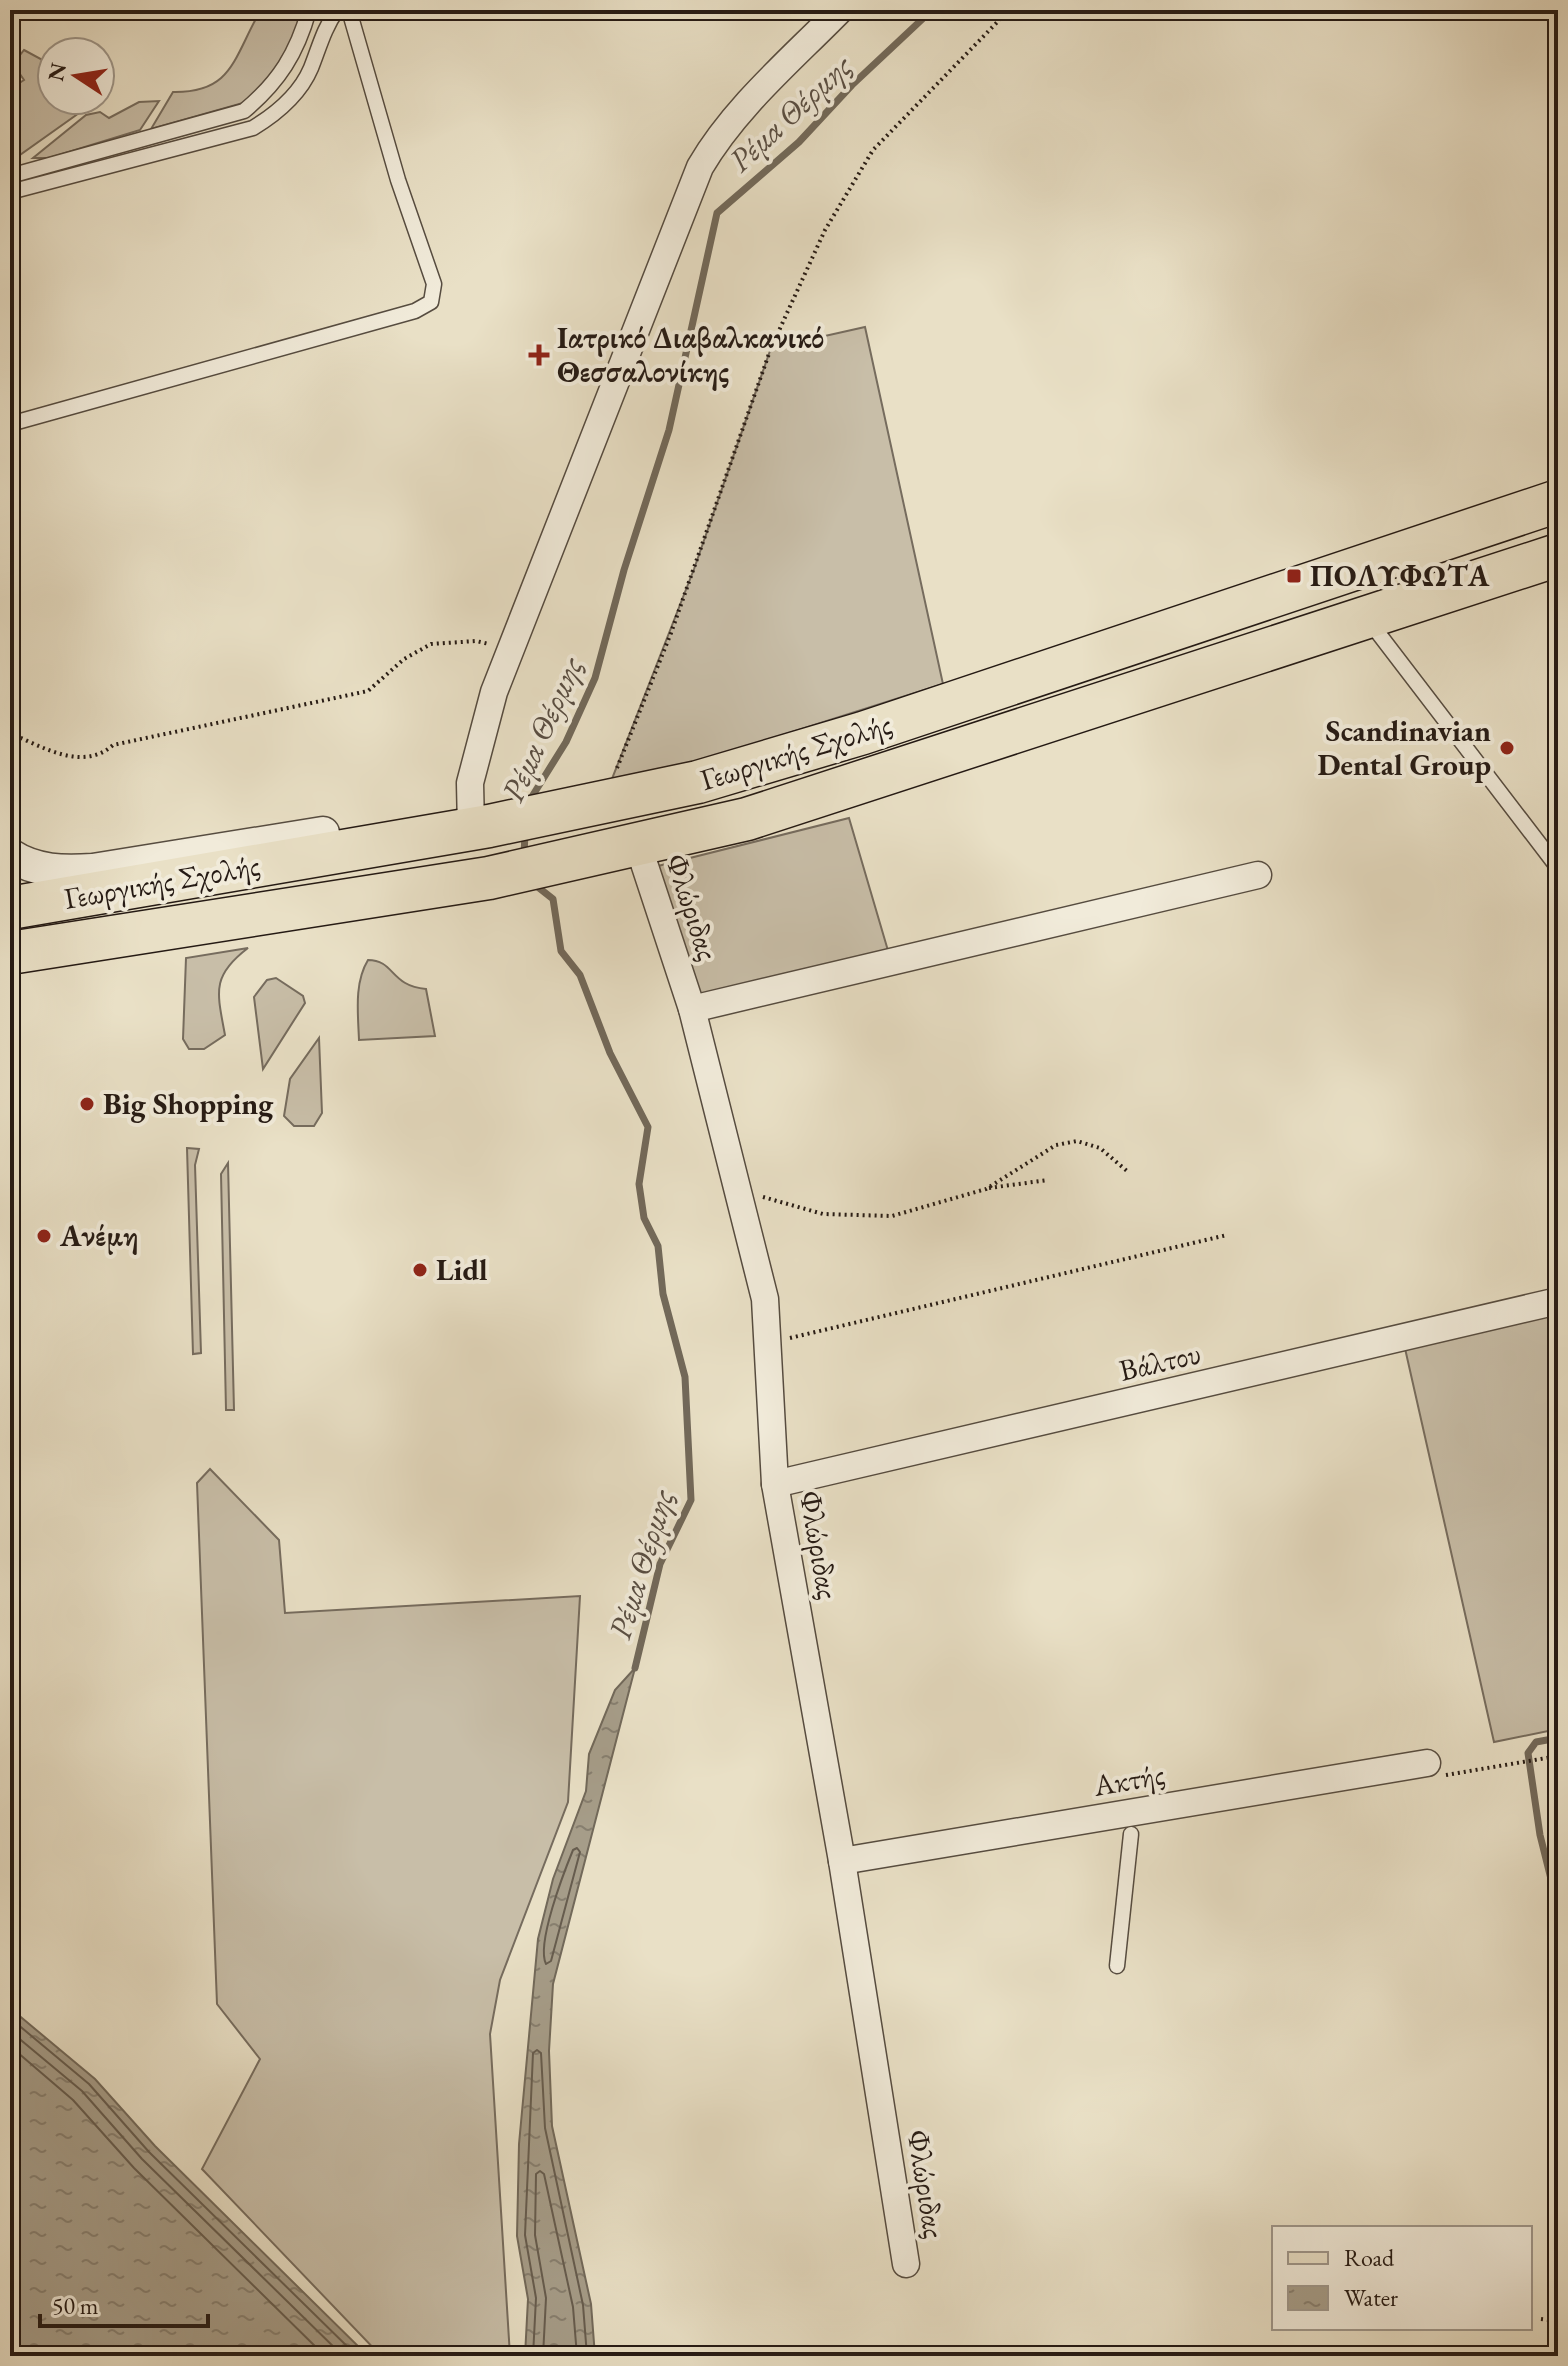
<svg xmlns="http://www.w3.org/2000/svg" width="1568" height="2366" viewBox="0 0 1568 2366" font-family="'EB Garamond',serif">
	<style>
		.grass { fill: #c8bea8; stroke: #766c5e; stroke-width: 2 }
		.water { fill: url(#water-ripples); stroke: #72695a; stroke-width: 2 }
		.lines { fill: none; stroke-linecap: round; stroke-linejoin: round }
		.shore { stroke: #665c4e; stroke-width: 2 }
		.stream { stroke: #72695a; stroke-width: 7 }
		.service-casing { stroke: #564c40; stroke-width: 17 }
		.minor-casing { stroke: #564c40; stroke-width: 29 }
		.tertiary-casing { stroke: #564c40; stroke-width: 35 }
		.primary-casing { stroke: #251a14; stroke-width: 45 }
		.path { stroke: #251a14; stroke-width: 4; stroke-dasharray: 2 4; stroke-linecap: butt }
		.service { stroke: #f1ebda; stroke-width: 14 }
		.minor { stroke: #f1ebda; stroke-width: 26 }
		.tertiary { stroke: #f1ebda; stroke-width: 32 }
		.primary { stroke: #e9e0c6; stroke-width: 42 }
		.poi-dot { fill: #8f2418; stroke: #f1ebda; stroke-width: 3 }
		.labels { text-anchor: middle; stroke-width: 8; stroke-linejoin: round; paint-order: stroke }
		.poi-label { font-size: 30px; font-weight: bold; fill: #251a14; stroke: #f1ebda; text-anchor: start }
		.street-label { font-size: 30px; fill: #251a14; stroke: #f1ebda }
		.water-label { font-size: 32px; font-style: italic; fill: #594e43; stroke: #f1ebda }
	</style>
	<defs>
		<pattern id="water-ripples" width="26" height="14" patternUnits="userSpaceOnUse" patternTransform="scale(2)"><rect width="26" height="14" fill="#a69d89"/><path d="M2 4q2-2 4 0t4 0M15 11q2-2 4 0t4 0" fill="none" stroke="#877f6f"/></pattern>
	</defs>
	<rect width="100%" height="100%" fill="#e9e0c6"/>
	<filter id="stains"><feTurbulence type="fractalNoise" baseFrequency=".0025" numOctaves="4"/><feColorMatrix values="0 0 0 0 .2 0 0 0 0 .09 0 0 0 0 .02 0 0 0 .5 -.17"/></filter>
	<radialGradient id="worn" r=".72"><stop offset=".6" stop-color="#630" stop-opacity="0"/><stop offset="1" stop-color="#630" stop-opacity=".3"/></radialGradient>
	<g class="grass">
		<path d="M265 10H304L291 52 250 101 151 129 173 92C231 93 233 60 258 15Z"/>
		<polygon points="24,50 46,62 52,60 52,100 96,101 10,162 10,89 24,80 13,64"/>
		<polygon points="159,101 140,130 49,158 33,158 86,115 100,112 109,118 139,102"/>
		<polygon points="865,327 943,684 666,772 610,784 694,569 771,348"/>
		<polygon points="849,818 889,954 696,1002 654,867"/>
		<path d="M248 948C211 976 217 992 225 1035L204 1049H189L183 1039 186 958Z"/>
		<path d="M368 960C395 960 390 986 426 989L435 1036 359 1040C358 1013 354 983 368 960Z"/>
		<polygon points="276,978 303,996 305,1003 263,1069 254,997 267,980"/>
		<polygon points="319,1038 322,1113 314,1126 294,1126 284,1116 290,1079"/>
		<polygon points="187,1148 199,1149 195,1165 201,1353 193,1354"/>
		<polygon points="228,1163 234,1410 226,1410 221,1174"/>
		<polygon points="1558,1309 1558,1729 1494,1742 1404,1344"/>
		<polygon points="210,1469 279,1540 285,1613 580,1596 568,1802 500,1980 490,2034 510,2356 381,2356 202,2169 260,2059 217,2004 197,1483"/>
	</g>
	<g class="water">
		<polygon points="635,1668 553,1984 549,2051 552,2126 591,2304 595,2356 525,2356 528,2299 517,2236 519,2144 538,1939 553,1879 586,1791 589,1754 615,1690"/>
		<polygon points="10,2008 95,2079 155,2146 368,2356 10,2356"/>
	</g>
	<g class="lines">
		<g class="shore">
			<path d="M577 1848 580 1852 551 1961 546 1964C536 1944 564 1872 573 1850Z"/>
			<polyline points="10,2018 89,2084 149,2152 357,2356"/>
			<polyline points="10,2031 82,2091 142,2159 343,2356"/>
			<polyline points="10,2046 73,2100 134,2168 325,2356"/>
			<polyline points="533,2356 536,2298 525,2235 533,2053 537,2050 541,2053 545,2128 583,2305 587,2356"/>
			<polyline points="543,2356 546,2298 535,2235 536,2174 540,2171 544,2174 573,2307 577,2356"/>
		</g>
		<g class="stream">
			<polyline points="528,803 566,742 595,678 624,570 669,430 717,213 799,142 852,85 932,10"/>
			<polyline points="524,858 525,831"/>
			<polyline points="534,884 553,899 561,951 580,975 610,1053 648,1127 639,1184 644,1218 658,1246 663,1294 685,1377 691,1500 660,1564 635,1668"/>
			<polyline points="1558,1738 1536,1742 1528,1753 1540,1835 1558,1907"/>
		</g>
		<g class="service-casing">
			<g id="service">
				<path d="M10 176 244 111C279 82 297 53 309 10"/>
				<path d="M10 192 253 128C276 114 300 94 311 68 319 48 324 28 337 10"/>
				<polyline points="10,424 415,311 431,302 434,284 398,180 349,10"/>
				<polyline points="1369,621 1558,868"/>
				<polyline points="1117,1966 1131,1834"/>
			</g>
		</g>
		<g class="minor-casing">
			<g id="minor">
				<path d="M471 828 470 783 494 692 700 167C735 107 792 59 840 10"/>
				<polyline points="638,845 692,1009 765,1299 775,1484 842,1861 906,2264"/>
				<polyline points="692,1009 1258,875"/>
				<polyline points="775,1484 1558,1301"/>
				<polyline points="842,1861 1427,1763"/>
			</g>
		</g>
		<g class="tertiary-casing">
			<path id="tertiary" d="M10 855C36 872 64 872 93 870L323 833"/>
		</g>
		<g class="primary-casing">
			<g id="primary">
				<polyline points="10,908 489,826 698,782 863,733 1558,501"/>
				<polyline points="10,953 489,878 747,819 1558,555"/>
			</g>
		</g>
		<g class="path">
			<path d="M10 733C42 747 83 772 113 745L368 691 404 659 431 644 476 641 489 644"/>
			<polyline points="617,768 671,633 771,348 825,230 873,150 1009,10"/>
			<polyline points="989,1188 1048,1180"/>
			<polyline points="763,1197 823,1214 892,1216 986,1189 1056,1145 1077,1141 1100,1148 1127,1171"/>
			<polyline points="790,1338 1227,1235"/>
			<polyline points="1446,1775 1558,1756"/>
			<polyline points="1558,1814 1558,1823"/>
			<polyline points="1541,2319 1558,2321"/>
		</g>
		<use href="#service" class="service"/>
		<use href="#minor" class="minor"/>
		<use href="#tertiary" class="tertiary"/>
		<use href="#primary" class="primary"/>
	</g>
	<g class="poi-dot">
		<path d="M535 343h8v8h8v8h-8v8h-8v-8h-8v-8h8z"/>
		<rect x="1286" y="568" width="16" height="16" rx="4"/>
		<circle cx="1507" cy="748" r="8"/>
		<circle cx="87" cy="1104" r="8"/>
		<circle cx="44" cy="1236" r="8"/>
		<circle cx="420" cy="1270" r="8"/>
	</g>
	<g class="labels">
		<g class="poi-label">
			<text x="557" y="348">Ιατρικό Διαβαλκανικό<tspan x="557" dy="34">Θεσσαλονίκης</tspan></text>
			<text x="1310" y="586">ΠΟΛΥΦΩΤΑ</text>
			<text x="1491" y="741" text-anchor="end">Scandinavian<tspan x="1491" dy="34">Dental Group</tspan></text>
			<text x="103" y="1114">Big Shopping</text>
			<text x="60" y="1246">Ανέμη</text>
			<text x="436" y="1280">Lidl</text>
		</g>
		<g class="street-label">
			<text transform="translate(796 752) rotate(-17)" y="10">Γεωργικής Σχολής</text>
			<text transform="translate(162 882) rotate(-10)" y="10">Γεωργικής Σχολής</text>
			<text transform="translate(692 907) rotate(72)" y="10">Φλώριδας</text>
			<text transform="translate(1160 1362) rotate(-13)" y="10">Βάλτου</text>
			<text transform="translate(819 1545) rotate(80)" y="10">Φλώριδας</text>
			<text transform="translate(1129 1780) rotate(-10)" y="10">Ακτής</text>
			<text transform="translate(926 2184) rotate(81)" y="10">Φλώριδας</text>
		</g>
		<g class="water-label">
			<text transform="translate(790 113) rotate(-43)" y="11">Ρέμα Θέρμης</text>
			<text transform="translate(542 729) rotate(-66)" y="11">Ρέμα Θέρμης</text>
			<text transform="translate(641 1564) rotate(-73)" y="11">Ρέμα Θέρμης</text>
		</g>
	</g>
	<rect width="1568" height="2366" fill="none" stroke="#e9e0c6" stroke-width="40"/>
	<rect x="12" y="12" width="1544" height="2342" fill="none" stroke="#251a14" stroke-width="4"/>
	<rect x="20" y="20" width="1528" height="2326" fill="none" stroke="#251a14" stroke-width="2"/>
	<rect x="1272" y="2226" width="260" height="104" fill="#f1ebda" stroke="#9f978b" stroke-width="2"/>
	<rect x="1288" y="2252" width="40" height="12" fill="#e9e0c6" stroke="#9f978b" stroke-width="2"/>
	<text x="1344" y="2266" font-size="24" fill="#251a14">Road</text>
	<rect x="1288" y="2286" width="40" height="24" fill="url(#water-ripples)" stroke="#9f978b" stroke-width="2"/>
	<text x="1344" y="2306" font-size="24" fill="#251a14">Water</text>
	<g transform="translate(76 76) rotate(282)"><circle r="38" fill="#f1ebda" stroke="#9f978b" stroke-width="2"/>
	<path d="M0-6L14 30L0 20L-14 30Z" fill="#8f2418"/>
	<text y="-12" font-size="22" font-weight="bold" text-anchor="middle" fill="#251a14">N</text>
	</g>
	<path d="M40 2314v12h168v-12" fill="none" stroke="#251a14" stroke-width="4"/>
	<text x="52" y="2314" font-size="24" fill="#251a14" stroke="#f1ebda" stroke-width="6" paint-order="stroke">50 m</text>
	<rect width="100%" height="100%" filter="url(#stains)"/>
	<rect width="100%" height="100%" fill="url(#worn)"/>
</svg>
